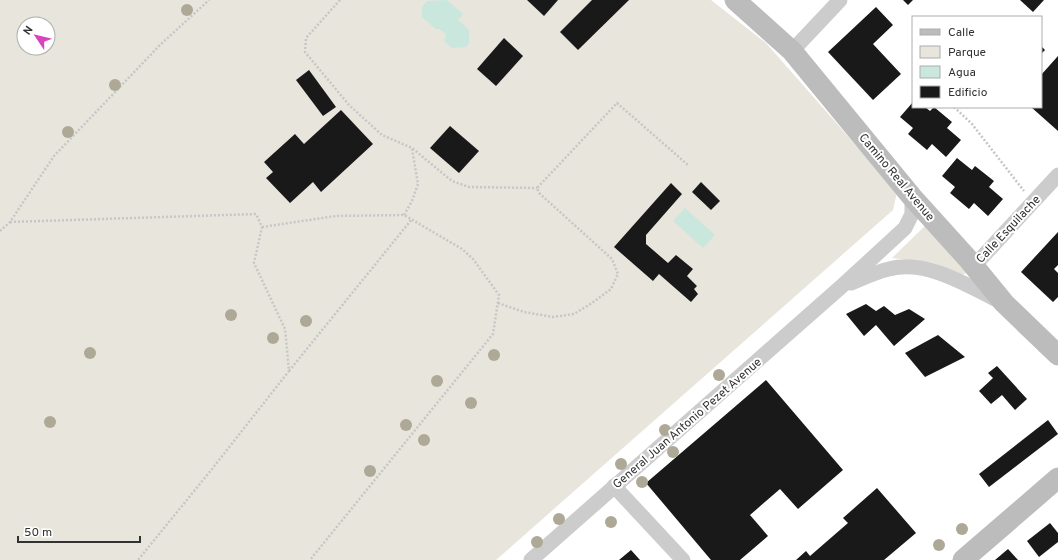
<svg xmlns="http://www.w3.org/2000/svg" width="1058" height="560" viewBox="0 0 1058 560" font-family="Overpass,sans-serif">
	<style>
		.green { fill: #e8e5dc; fill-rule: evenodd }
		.water { fill: #cae7de }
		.building { fill: #191919 }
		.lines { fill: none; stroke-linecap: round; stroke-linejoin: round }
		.path { stroke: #c6c6c6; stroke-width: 2.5; stroke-dasharray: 2 2; stroke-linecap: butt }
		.street { stroke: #ccc; stroke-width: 15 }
		.secondary { stroke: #bcbcbc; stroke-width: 21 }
		.tree { fill: #aea997 }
		.labels { text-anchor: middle; stroke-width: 4; stroke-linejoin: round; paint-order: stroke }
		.street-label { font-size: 12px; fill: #323232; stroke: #fff }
	</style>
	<rect width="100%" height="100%" fill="#fff"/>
	<g class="green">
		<path d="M0 0H711L766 43 897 192 893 210 496 560H0ZM24 24H48V48H24Z"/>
		<polygon points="928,223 967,272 963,275 933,263 892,258"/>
	</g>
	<g class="water">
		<polygon points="447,0 463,14 458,20 469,30 469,43 466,47 452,48 444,41 446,34 439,29 436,29 422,17 422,7 427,1"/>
		<polygon points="685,208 715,235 703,248 673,221"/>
	</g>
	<g class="building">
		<polygon points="527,0 558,0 544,16"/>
		<polygon points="592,0 629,0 578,50 560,32"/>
		<polygon points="903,0 913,0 908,5"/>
		<polygon points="1020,0 1044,0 1033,12"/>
		<polygon points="876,7 893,25 873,44 901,74 873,100 828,52"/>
		<polygon points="504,38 523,56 496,86 477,69"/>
		<polygon points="1041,46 1045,50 1041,54"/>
		<polygon points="1058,56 1058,131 1031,107 1041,107 1041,75"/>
		<polygon points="309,70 336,107 323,116 296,80"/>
		<polygon points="913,102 913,107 925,107 930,111 934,107 952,122 947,128 961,140 946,157 932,144 927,150 908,134 913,128 900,117"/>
		<polygon points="341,110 373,144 321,192 313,182 290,203 266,178 273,172 264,162 295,134 304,144"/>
		<polygon points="450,126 479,151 459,173 430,148"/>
		<polygon points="957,158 972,170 975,166 994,181 989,187 1003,199 988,216 974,203 969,209 950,193 955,187 942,176"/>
		<polygon points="701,182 720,201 711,210 692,192"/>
		<polygon points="671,183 682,194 646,235 646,244 668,263 676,255 693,269 687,276 697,286 694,289 698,294 691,302 659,274 653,281 614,247"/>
		<polygon points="1058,232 1058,265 1054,269 1058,273 1058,297 1053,302 1021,272"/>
		<polygon points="866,304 876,311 884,306 895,315 909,309 925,319 894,346 876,325 864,336 846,314"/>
		<polygon points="938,335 965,357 925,377 905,353"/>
		<polygon points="997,366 1027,399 1015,410 1002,395 991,404 979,391 993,378 988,373"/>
		<polygon points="766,380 843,470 798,509 780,489 750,515 768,536 740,560 711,560 646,483"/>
		<polygon points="1048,420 1058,434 989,487 979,474"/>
		<polygon points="877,488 916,533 884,560 796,560 806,551 810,556 848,523 843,518"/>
		<polygon points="1050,523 1058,533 1058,542 1039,557 1027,541"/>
		<polygon points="1008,549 1018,560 995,560"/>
		<polygon points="631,550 640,560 619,560"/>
	</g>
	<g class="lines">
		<g class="path">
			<polyline points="340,0 306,38 305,52 349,105 382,135 412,148 452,181 469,187 537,188"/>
			<polyline points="954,107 972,124 1024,191"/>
			<polyline points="404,215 412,201 418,184 412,149"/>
			<polyline points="10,222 256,214 262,227 254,263 285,329 289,371 212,469 138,560"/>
			<polyline points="262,227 336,216 404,215 462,249 473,259 499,295 493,334 310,560"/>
			<polyline points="0,231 10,222 54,156 160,45 209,0"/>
			<polyline points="498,303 524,312 553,317 574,314 592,303 611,289 618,274 612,259 539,193 537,188 617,103 688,165"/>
			<polyline points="289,371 412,219"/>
		</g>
		<g class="street">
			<polyline points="792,51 840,0"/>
			<polyline points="974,266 1058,175"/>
			<path d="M851 283C863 278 876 272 889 269 926 259 967 285 999 301"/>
			<polyline points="614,486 683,560"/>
			<polyline points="531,560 842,286 905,228 912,214 912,197"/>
		</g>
		<g class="secondary">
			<polyline points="735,0 792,51 912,197 969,260 1004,303 1058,355"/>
			<polyline points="963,560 1058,478"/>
		</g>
	</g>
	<g class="tree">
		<circle cx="187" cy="10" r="6"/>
		<circle cx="115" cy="85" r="6"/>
		<circle cx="68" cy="132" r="6"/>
		<circle cx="231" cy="315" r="6"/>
		<circle cx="306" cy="321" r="6"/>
		<circle cx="273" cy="338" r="6"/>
		<circle cx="90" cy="353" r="6"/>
		<circle cx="494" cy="355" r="6"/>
		<circle cx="719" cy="375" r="6"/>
		<circle cx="437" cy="381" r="6"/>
		<circle cx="471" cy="403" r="6"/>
		<circle cx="50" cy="422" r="6"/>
		<circle cx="406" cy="425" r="6"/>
		<circle cx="665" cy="430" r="6"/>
		<circle cx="424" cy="440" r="6"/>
		<circle cx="673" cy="452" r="6"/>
		<circle cx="621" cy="464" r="6"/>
		<circle cx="370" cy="471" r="6"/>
		<circle cx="642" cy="482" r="6"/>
		<circle cx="559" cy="519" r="6"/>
		<circle cx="611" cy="522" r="6"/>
		<circle cx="962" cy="529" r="6"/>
		<circle cx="537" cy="542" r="6"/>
		<circle cx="939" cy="545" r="6"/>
	</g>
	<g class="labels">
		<g class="street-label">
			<text transform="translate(897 177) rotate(50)" y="4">Camino Real Avenue</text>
			<text transform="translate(1008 229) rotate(-47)" y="4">Calle Esquilache</text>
			<text transform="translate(687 423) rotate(-41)" y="4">General Juan Antonio Pezet Avenue</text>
		</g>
	</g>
	<rect x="912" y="16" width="130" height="92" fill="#ffffff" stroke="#adadad"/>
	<rect x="920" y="29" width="20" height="6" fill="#bcbcbc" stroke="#adadad"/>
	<text x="948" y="36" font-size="12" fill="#323232">Calle</text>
	<rect x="920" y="46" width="20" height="12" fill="#e8e5dc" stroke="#adadad"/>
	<text x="948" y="56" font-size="12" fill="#323232">Parque</text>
	<rect x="920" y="66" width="20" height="12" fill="#cae7de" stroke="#adadad"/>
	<text x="948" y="76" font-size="12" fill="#323232">Agua</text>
	<rect x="920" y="86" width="20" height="12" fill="#191919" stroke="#adadad"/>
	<text x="948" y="96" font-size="12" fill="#323232">Edificio</text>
	<g transform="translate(36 36) rotate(305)"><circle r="19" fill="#ffffff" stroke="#adadad"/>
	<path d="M0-3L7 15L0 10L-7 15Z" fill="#da43bf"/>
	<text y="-6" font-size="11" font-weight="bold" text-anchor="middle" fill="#323232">N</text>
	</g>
	<path d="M18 536v6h122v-6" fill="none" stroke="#323232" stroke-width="2"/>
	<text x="24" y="536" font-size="12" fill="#323232" stroke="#ffffff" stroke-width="3" paint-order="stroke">50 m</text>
</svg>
